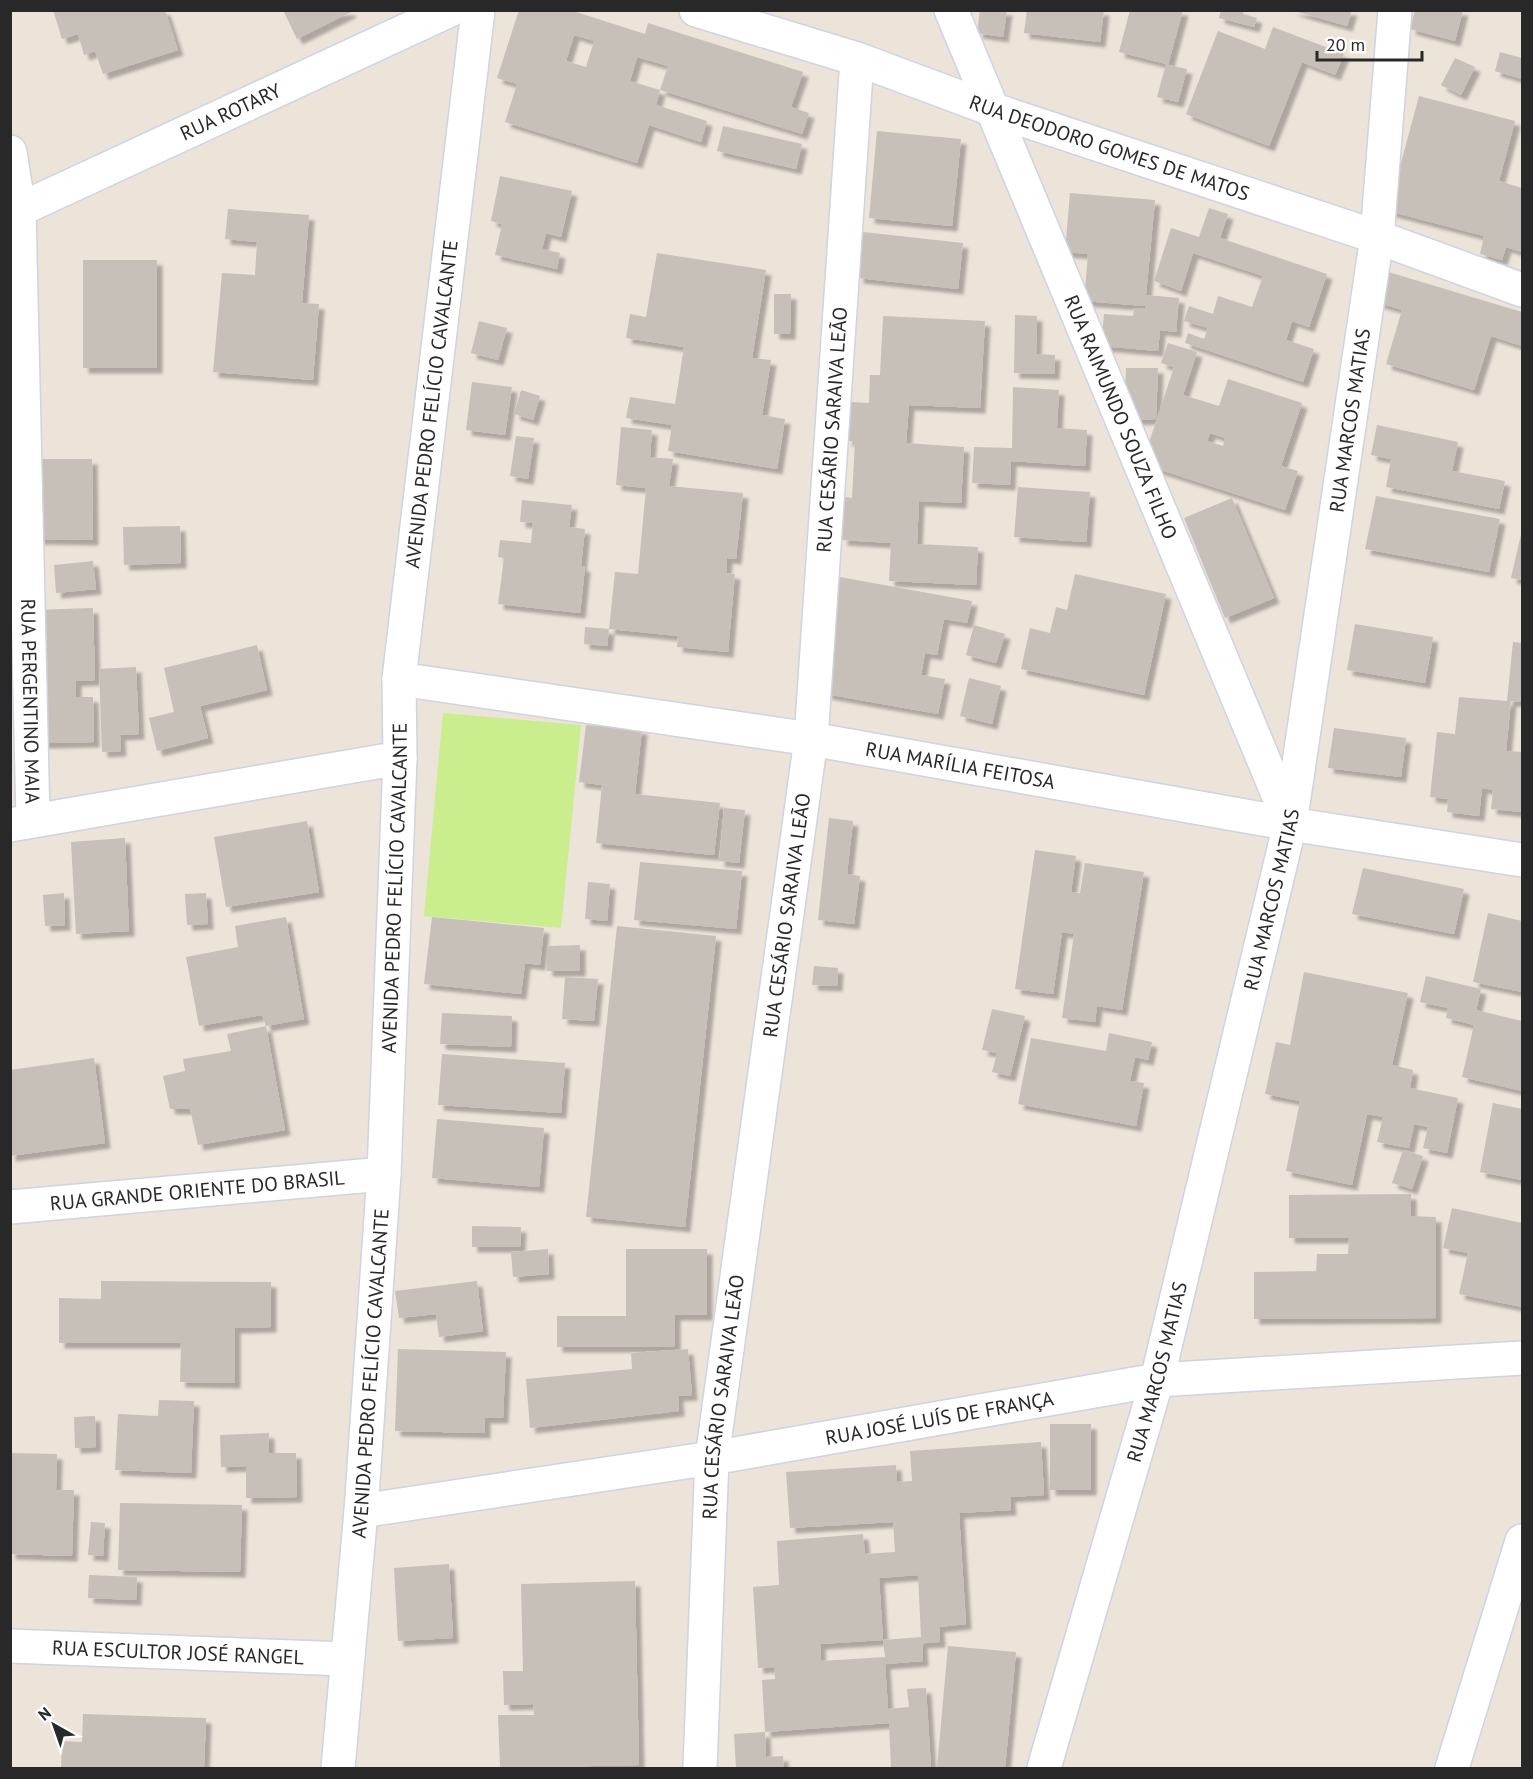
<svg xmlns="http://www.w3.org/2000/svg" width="1533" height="1779" viewBox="0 0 1533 1779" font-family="'PT Sans',sans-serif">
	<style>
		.pitch { fill: #caed8e }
		.building { fill: #c7c0b9; fill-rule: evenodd; filter: url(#shadow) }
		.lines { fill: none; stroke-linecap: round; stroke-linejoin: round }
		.minor-casing { stroke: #cfd3e2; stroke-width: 36 }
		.minor { stroke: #fff; stroke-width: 33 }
		.labels { text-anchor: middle; stroke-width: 4.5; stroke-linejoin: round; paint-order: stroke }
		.street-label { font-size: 20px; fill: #282828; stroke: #fff }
	</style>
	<defs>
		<filter id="shadow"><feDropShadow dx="5.5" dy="5.5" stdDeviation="1.5" flood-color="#0004"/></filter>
	</defs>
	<rect width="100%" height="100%" fill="#ece3d9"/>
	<polygon class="pitch" points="443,713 581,725 561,928 424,916"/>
	<g class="building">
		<polygon points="53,10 165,10 178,50 103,74 95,51 84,55 78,34 62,39"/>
		<polygon points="283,10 350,10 351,12 297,39"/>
		<path d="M519 10H570L645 34 648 23 803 72 791 107 809 113 802 134 660 90 668 66 637 57 630 81 660 90 656 105 707 121 701 142 649 125 637 163 505 122 517 84 497 78ZM574 35 594 41 586 67 566 61Z"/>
		<polygon points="980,10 1007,10 1003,37 977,33"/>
		<polygon points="1027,10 1104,10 1100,42 1024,33"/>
		<polygon points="1130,10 1183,10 1168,65 1187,69 1178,102 1157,97 1166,64 1119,52"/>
		<polygon points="1221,10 1244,10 1243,14 1257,18 1254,27 1219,18"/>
		<polygon points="1291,10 1352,10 1347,26"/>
		<polygon points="1415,10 1463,10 1455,41 1410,29"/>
		<polygon points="1273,27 1344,54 1335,75 1302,62 1269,146 1186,114 1218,31 1265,49"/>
		<polygon points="1500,52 1522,58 1522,79 1495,71"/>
		<polygon points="1455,58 1475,67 1461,95 1441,85"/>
		<polygon points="1419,96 1515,121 1499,181 1522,188 1522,252 1506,247 1502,260 1480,254 1484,236 1388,211"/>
		<polygon points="723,126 802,144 796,169 717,151"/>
		<polygon points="877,131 961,139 952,226 869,218"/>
		<polygon points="500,176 572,191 561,237 546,233 542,249 560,253 557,269 495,255 502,224 491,221"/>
		<polygon points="1070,193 1155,200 1146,295 1179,298 1176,332 1160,330 1158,351 1101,346 1104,314 1133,316 1134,308 1145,309 1145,306 1084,301 1088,254 1065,252"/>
		<polygon points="1209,208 1228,214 1220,238 1327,274 1309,327 1292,321 1286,340 1314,349 1303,382 1185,343 1188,333 1204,339 1208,328 1184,321 1189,306 1213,314 1218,296 1252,307 1263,276 1193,253 1181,291 1154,281 1171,228 1199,237"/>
		<polygon points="228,209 309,215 302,303 319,304 313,380 213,372 222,273 255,275 257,242 225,239"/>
		<polygon points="863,232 963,243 958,289 858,278"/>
		<polygon points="657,253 766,270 752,358 771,360 762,415 785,419 777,469 668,451 672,425 626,418 630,397 675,404 684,347 626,338 630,314 646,317"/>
		<rect x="83" y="260" width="74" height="108"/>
		<polygon points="1385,271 1522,312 1522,346 1491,336 1474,390 1386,364 1402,310 1376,302"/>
		<polygon points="774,294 791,294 790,334 774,334"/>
		<polygon points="1015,315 1037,316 1036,354 1055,355 1054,374 1014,373"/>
		<polygon points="883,316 985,321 980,408 909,405 906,443 964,447 961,503 919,501 917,544 978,547 976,585 889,581 891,543 842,540 845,497 852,498 855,441 847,441 849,402 869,403 870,375 880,375"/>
		<polygon points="479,321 507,328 498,360 471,353"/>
		<path d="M1168 343 1197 352 1183 395 1219 406 1228 379 1302 403 1281 466 1298 471 1285 510 1142 464 1174 367 1161 363ZM1210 433 1225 438 1223 446 1207 441Z"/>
		<polygon points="1126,368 1158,368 1156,419 1124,420"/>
		<polygon points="472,382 512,387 505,435 466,430"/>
		<polygon points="1013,387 1059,390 1057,428 1087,430 1085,466 1011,461 1010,485 972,483 974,447 1012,448"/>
		<polygon points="521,390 540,396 533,420 514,414"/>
		<polygon points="1377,425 1458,442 1452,471 1505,481 1499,509 1386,487 1391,459 1371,455"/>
		<polygon points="621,427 652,430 650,457 673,459 669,486 743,493 736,559 727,558 726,573 735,574 728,652 677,647 678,636 609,629 615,572 638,574 646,488 616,485"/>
		<polygon points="516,436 534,438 528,479 510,476"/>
		<polygon points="39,459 92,459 93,540 38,539"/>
		<polygon points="1018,487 1090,492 1086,542 1014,537"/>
		<polygon points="1376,496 1500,519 1489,572 1365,549"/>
		<polygon points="1232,498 1274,598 1225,618 1184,518"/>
		<polygon points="522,500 572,505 569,527 585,529 581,566 585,567 580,613 498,604 504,558 498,557 500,540 531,543 533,523 520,522"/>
		<polygon points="180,526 181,563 124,565 123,527"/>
		<polygon points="1522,530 1522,580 1511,578"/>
		<polygon points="93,561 96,589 56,593 54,565"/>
		<polygon points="1075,574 1166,594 1144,695 1021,669 1030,628 1050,633 1056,607 1067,610"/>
		<polygon points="840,577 972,601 967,623 944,619 937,655 925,653 921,675 945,679 938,714 826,694 836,637 829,636"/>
		<polygon points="93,608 95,680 76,681 76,697 93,697 94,742 38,743 34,610"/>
		<polygon points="1355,624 1433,637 1425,683 1347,670"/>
		<polygon points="974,625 1005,634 996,663 966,655"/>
		<polygon points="585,627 609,629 607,646 584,644"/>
		<polygon points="1513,642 1522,643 1522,702 1511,701 1506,751 1522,752 1522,812 1491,809 1493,790 1482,788 1479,816 1447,812 1448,799 1430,797 1437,732 1455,734 1459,697 1507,701"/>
		<polygon points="257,645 267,690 200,706 208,738 157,751 149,718 174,712 164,668"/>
		<polygon points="136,667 139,734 120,735 121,751 102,752 99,669"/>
		<polygon points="969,678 1001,686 992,724 960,716"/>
		<polygon points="586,725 642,729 635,794 720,803 714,855 596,843 602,785 579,782"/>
		<polygon points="1334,728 1406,738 1401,777 1328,768"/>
		<polygon points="724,808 745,810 739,863 719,861"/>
		<polygon points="829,818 853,821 847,874 860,876 854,924 818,920"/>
		<polygon points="307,821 319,892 226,907 214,837"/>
		<polygon points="125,838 129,931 76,934 71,842"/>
		<polygon points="1035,850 1076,856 1071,892 1080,893 1085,863 1144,872 1122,1010 1097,1006 1095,1022 1062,1018 1074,934 1062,932 1053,994 1015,989"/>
		<polygon points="640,862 742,871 736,929 634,920"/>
		<polygon points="1363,868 1464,889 1454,934 1352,914"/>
		<polygon points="588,882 610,884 607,921 585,919"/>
		<polygon points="64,893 65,925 45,926 43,895"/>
		<polygon points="206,893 208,924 187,925 185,894"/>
		<polygon points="1488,913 1522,921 1522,992 1473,982"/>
		<polygon points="286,917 304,1019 266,1026 262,1015 199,1026 186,957 238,947 235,926"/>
		<polygon points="432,917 544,928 540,965 525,963 521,994 424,984"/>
		<polygon points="617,926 716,936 685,1227 586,1217"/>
		<polygon points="580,945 580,971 547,971 547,946"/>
		<polygon points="814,966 838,968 837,986 812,985"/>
		<polygon points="1304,972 1408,993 1392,1065 1413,1070 1410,1088 1458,1098 1447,1153 1423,1148 1428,1127 1414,1124 1409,1148 1377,1142 1383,1117 1367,1114 1352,1185 1286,1171 1300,1101 1265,1094 1276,1042 1290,1045"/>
		<polygon points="1426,976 1481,989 1476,1010 1522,1021 1522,1091 1462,1077 1474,1025 1446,1018 1448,1008 1420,1002"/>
		<polygon points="565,977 598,979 594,1021 562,1019"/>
		<polygon points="992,1009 1025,1016 1010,1076 992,1072 997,1053 982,1050"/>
		<polygon points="442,1013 512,1016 511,1047 440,1044"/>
		<polygon points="266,1026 285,1130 198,1145 190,1109 170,1109 163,1076 185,1071 183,1059 231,1051 227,1034"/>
		<polygon points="1109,1033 1152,1042 1148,1060 1135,1057 1130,1081 1144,1083 1136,1126 1018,1104 1031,1038 1106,1051"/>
		<polygon points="442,1054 565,1063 561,1113 438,1105"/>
		<polygon points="94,1058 105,1143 10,1156 10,1070"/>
		<polygon points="1493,1103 1522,1109 1522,1180 1480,1172"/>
		<polygon points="437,1119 544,1128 539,1187 432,1178"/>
		<polygon points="1403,1150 1423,1156 1412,1189 1392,1183"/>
		<polygon points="1411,1194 1411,1216 1436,1217 1436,1318 1254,1319 1254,1272 1316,1271 1317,1254 1348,1254 1349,1238 1289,1238 1289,1195"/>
		<polygon points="1452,1208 1522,1223 1522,1307 1459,1294 1468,1253 1443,1248"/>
		<polygon points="472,1226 521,1227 520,1247 472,1247"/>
		<polygon points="548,1249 549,1274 513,1277 511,1252"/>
		<polygon points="626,1249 707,1249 707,1315 675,1315 675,1347 557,1347 557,1316 626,1316"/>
		<polygon points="101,1281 271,1282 271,1327 235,1328 235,1383 180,1382 181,1343 59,1343 59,1298 101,1299"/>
		<polygon points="477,1281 483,1331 439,1337 436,1314 399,1318 395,1291"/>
		<polygon points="398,1349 506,1352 503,1418 485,1418 485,1433 395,1431"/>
		<polygon points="688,1349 692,1395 678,1396 679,1411 530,1428 526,1379 632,1369 631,1353"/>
		<polygon points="159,1400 194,1401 191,1473 115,1470 118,1414 158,1416"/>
		<polygon points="95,1416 96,1447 75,1448 74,1417"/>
		<rect x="1050" y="1424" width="41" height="66"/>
		<polygon points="269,1433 269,1453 296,1453 297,1497 246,1498 246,1466 221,1467 220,1435"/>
		<path d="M1041 1442 1044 1495 1010 1497 1011 1510 959 1513 966 1624 939 1627 940 1642 922 1643 923 1661 885 1664 888 1709 909 1707 907 1689 926 1688 931 1768H891L889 1723 765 1732 766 1757 783 1756 784 1768H736L734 1734 765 1732 762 1680 775 1679 774 1667 758 1668 753 1587 779 1585 777 1541 863 1534 865 1554 895 1552 893 1522 790 1528 786 1472 896 1465 897 1482 912 1481 910 1451ZM918 1575 921 1637 883 1640 885 1657 821 1661 820 1644 883 1640 879 1578Z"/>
		<polygon points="10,1453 57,1454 56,1490 74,1490 72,1556 10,1554"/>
		<polygon points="120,1503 242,1505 240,1572 118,1570"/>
		<polygon points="91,1522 105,1523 103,1556 88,1555"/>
		<polygon points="449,1564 453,1638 398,1641 394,1568"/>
		<polygon points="89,1575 137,1577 136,1600 88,1598"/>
		<polygon points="635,1581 639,1765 500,1768 498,1715 534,1715 533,1704 504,1705 503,1671 523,1671 521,1584"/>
		<polygon points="948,1646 1016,1652 1005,1768 937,1768"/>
		<polygon points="83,1714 206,1718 204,1768 61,1768 62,1741 82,1742"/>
	</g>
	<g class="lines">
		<g class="minor-casing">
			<g id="minor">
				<path id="s1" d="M696 10 857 59 994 110 1377 237 1522 290"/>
				<path id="s2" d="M951 10 1290 823"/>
				<path id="s3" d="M10 152 19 210 33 820"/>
				<path id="s4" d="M10 214 450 10"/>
				<path id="s5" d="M399 679 811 739 1290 824 1522 860"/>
				<polyline points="10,825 400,758"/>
				<path id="s6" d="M10 1207 384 1174"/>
				<path id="s7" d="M361 1511 712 1458 1157 1380 1522 1358"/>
				<path id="s8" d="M10 1646 346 1659"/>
				<path id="s9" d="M338 1768 361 1511 384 1174 400 758 399 679 478 10"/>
				<path id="s10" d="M700 1768 712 1458 811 739 857 59"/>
				<path id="s11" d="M1044 1768 1157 1380 1290 824 1377 237 1395 10"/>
				<polyline points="1452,1768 1522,1541"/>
			</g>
		</g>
		<use href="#minor" class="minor"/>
	</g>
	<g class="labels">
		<g class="street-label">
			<text dy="7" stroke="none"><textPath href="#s4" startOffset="243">RUA ROTARY</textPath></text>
			<text dy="7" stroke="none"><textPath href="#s1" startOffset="436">RUA DEODORO GOMES DE MATOS</textPath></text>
			<text dy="7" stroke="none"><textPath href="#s9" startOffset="1368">AVENIDA PEDRO FELÍCIO CAVALCANTE</textPath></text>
			<text dy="7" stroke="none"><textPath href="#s2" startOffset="441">RUA RAIMUNDO SOUZA FILHO</textPath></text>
			<text dy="7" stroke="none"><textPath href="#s11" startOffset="1384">RUA MARCOS MATIAS</textPath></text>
			<text dy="7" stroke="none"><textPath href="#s10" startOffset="1346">RUA CESÁRIO SARAIVA LEÃO</textPath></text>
			<text dy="7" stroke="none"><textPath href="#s3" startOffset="550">RUA PERGENTINO MAIA</textPath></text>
			<text dy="7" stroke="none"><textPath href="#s5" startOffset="568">RUA MARÍLIA FEITOSA</textPath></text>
			<text dy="7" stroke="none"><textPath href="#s9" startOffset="882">AVENIDA PEDRO FELÍCIO CAVALCANTE</textPath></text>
			<text dy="7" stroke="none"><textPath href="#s11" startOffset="898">RUA MARCOS MATIAS</textPath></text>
			<text dy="7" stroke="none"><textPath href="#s10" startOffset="858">RUA CESÁRIO SARAIVA LEÃO</textPath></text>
			<text dy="7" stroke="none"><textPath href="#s6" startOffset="188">RUA GRANDE ORIENTE DO BRASIL</textPath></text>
			<text dy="7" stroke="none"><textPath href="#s11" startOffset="412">RUA MARCOS MATIAS</textPath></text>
			<text dy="7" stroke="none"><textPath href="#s9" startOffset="396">AVENIDA PEDRO FELÍCIO CAVALCANTE</textPath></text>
			<text dy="7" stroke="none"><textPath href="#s10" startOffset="372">RUA CESÁRIO SARAIVA LEÃO</textPath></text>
			<text dy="7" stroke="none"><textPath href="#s7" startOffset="586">RUA JOSÉ LUÍS DE FRANÇA</textPath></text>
			<text dy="7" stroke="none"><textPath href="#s8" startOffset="168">RUA ESCULTOR JOSÉ RANGEL</textPath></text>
		</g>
	</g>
	<rect width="1533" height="1779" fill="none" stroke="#282828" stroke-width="24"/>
	<g transform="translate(54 1725) rotate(320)" stroke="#ffffff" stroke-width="4.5" paint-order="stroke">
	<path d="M0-4.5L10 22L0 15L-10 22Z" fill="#282828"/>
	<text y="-9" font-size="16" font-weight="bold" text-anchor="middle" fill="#282828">N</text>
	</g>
	<path d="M1317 51v9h105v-9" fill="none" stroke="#282828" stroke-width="3"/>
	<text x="1326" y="51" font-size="18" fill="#282828" stroke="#ffffff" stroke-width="4.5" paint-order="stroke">20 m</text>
</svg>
